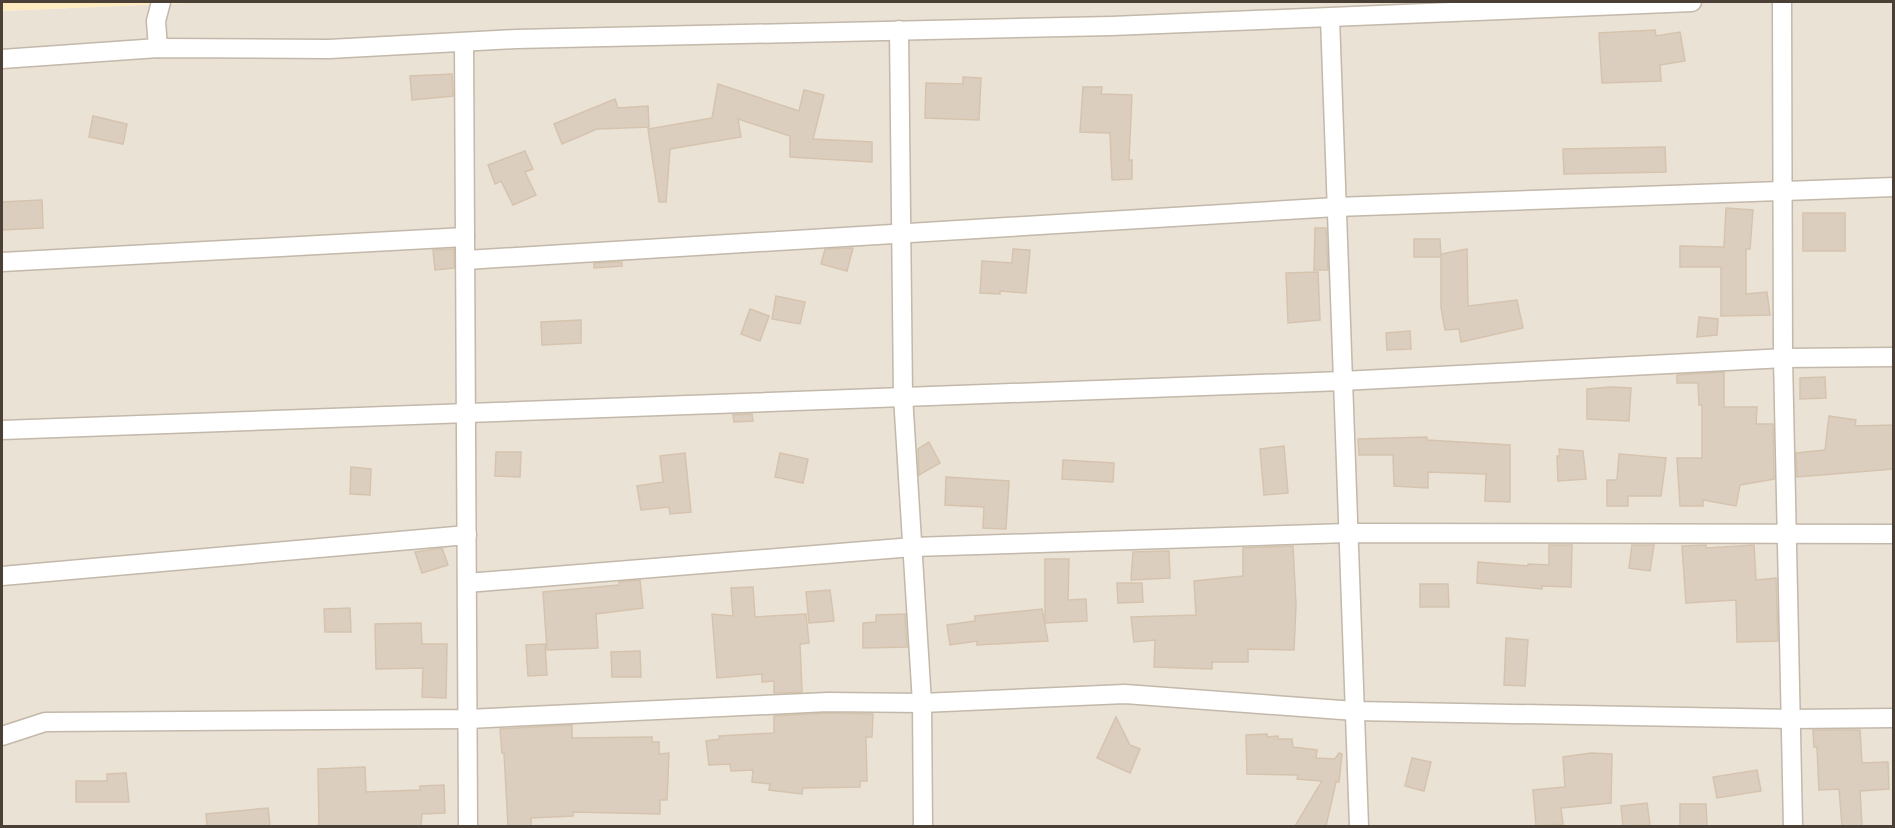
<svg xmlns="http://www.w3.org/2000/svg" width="1895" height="828" viewBox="0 0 1895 828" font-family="Lato,sans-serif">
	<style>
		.residential { fill: #eae2d5 }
		.sand { fill: #feecc0 }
		.building { fill: #dccebf; stroke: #d5c3ae; stroke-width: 1.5 }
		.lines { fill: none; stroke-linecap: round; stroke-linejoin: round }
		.street-casing { stroke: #c3b8a9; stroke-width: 21 }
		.street { stroke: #fff; stroke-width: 18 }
	</style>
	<rect width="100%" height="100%" fill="#f6f0e8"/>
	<polygon class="residential" points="212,2 1893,2 1893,826 2,826 2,11"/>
	<polygon class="sand" points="2,2 212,2 2,11"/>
	<g class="building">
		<polygon points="1655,30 1656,36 1680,32 1685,61 1660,65 1661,81 1602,83 1599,33"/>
		<polygon points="452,74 453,96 412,100 410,76"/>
		<polygon points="963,77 981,78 979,120 925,118 926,83 963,84"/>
		<polygon points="718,84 799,111 804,90 824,95 813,139 872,142 872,162 790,157 790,136 738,119 741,137 670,149 666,202 659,202 648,129 712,118"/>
		<polygon points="1083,87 1102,87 1101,94 1132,95 1129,160 1132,160 1132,179 1112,180 1110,133 1080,132"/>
		<polygon points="615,99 618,108 648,106 649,127 597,129 562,144 554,124"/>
		<polygon points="93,116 127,124 123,144 89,137"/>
		<polygon points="1665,147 1666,172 1564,174 1563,149"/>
		<polygon points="525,151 533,169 525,172 536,195 513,205 501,181 495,184 488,165"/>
		<polygon points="42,200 43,228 2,230 2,202"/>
		<polygon points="1726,208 1753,210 1750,249 1746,249 1746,294 1767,292 1770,315 1721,316 1721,267 1680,267 1680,246 1724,247"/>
		<rect x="1803" y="213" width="42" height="38"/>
		<polygon points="1315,228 1326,228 1328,270 1314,270"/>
		<polygon points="1414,239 1440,239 1441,257 1414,257"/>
		<polygon points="853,248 847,271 821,264 825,249"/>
		<polygon points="454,249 454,268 435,270 433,250"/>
		<polygon points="1013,249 1030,250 1026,293 1000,291 1000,294 980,293 982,261 1012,263"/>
		<polygon points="1467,249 1468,306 1517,300 1523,328 1461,342 1459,329 1445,330 1441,307 1441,254"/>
		<polygon points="622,262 622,266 594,268 594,263"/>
		<polygon points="1318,272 1320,320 1288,323 1286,273"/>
		<polygon points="776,296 805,302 800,324 772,319"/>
		<polygon points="750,309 769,316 760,341 741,334"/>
		<polygon points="1699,317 1718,319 1717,335 1697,337"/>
		<polygon points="581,320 581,343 542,345 541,322"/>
		<polygon points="1410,331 1411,349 1387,350 1386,333"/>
		<polygon points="1724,372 1724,407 1757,407 1756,424 1773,424 1774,479 1740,485 1736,506 1703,500 1703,506 1680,506 1677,458 1702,458 1702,405 1699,405 1698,383 1677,383 1677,375"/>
		<polygon points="1825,377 1826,398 1800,399 1800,378"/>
		<polygon points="1611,387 1631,388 1629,421 1587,419 1587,389"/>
		<polygon points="752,414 753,421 734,422 733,415"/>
		<polygon points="1829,416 1856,420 1855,426 1893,425 1893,469 1797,477 1796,453 1825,450"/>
		<polygon points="1427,437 1427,440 1510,445 1510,502 1485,501 1486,474 1428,472 1428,488 1394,486 1393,455 1359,455 1358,439"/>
		<polygon points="929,442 940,463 919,475 918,449"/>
		<polygon points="1284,446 1288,493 1264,495 1260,449"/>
		<polygon points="1559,449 1583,451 1586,479 1558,481 1557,456 1560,456"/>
		<polygon points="496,452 521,452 520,477 495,476"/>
		<polygon points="685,453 691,512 670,514 669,507 641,510 637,486 663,482 660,456"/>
		<polygon points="780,453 808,459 803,483 775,477"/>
		<polygon points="1619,454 1666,458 1661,496 1628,496 1628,506 1607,506 1607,480 1617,480"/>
		<polygon points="1063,460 1114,463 1113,482 1062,479"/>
		<polygon points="351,467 371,469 370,495 350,494"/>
		<polygon points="946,477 1009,481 1006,529 983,528 984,507 945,505"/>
		<polygon points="1549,545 1572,545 1571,587 1542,586 1542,589 1477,583 1478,562 1528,566 1528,564 1549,565"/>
		<polygon points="1632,545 1654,545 1650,571 1629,568"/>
		<polygon points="1706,545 1706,548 1754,545 1756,580 1776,578 1778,641 1737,642 1736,600 1686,603 1682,546"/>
		<polygon points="1293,546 1296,605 1294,650 1248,649 1248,662 1212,662 1212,669 1154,667 1155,640 1134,642 1131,617 1196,615 1194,581 1243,576 1243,548"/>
		<polygon points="442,548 448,565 422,573 415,552"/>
		<polygon points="1169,551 1170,578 1131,580 1133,552"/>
		<polygon points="1045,559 1069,559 1068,600 1086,599 1087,621 1045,623"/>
		<polygon points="640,580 643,608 596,614 598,648 547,650 543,592 619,585 619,582"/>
		<polygon points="1117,583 1142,583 1143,602 1118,603"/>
		<polygon points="1420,584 1448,584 1449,607 1420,607"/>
		<polygon points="753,587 755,617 806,614 809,643 800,644 802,692 774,693 774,681 762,682 762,674 717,678 712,614 733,616 731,588"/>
		<polygon points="830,590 834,621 809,623 806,592"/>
		<polygon points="350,608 351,632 325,632 324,609"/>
		<polygon points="1042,609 1048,641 977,645 977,641 950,645 947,625 975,621 975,616"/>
		<polygon points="905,614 907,647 863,648 863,623 876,622 876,615"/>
		<polygon points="421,623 422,644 447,644 446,698 422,697 423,668 376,669 375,624"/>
		<polygon points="1506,638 1528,640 1525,686 1504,685"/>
		<polygon points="545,644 547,675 528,676 526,645"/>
		<polygon points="640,651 641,677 612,677 611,652"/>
		<polygon points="828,713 873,714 872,737 866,737 867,781 860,781 860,787 803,788 802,794 769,790 770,784 752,782 753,770 731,771 730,764 709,765 706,741 720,739 719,736 774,733 774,716"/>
		<polygon points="1116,717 1130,745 1140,749 1130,773 1097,758"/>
		<polygon points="572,725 572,738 652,737 652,742 659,742 659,754 669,753 667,800 660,800 660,814 573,812 573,816 531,818 531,826 508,826 504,753 502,753 500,729"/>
		<polygon points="1813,730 1860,730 1862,763 1888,762 1889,789 1860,791 1862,826 1842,826 1839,789 1819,790 1817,747 1814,747"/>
		<polygon points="1267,734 1267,737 1278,736 1278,739 1292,739 1293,747 1317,750 1316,758 1335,759 1339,753 1342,754 1339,782 1336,782 1326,826 1295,826 1322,781 1297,779 1298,775 1247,774 1246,735"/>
		<polygon points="1591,753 1612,754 1611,803 1561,808 1563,824 1536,826 1533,790 1565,787 1563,757"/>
		<polygon points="1412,758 1431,762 1424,791 1405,786"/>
		<polygon points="365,767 366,792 420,790 420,786 444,785 445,813 422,814 421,826 319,826 318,769"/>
		<polygon points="1757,770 1761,791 1717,798 1713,777"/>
		<polygon points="126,773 129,802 76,802 76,781 107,781 107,774"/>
		<polygon points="1647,803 1650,825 1623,826 1621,806"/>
		<polygon points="1680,804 1706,804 1707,826 1680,826"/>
		<polygon points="268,808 270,826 207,826 206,814"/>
	</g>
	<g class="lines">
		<g class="street-casing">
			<g id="street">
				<polyline points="1782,2 1783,358 1793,826"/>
				<polyline points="1330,18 1359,826"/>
				<polyline points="899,30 903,396 922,703 923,826"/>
				<polyline points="464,42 468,826"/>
				<polyline points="158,48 156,21 161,2"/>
				<polyline points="2,59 158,48 329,49 516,39 1112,26 1692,2"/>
				<polyline points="466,260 1336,207 1894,187"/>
				<polyline points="2,262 465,237"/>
				<polyline points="2,430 1342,381 1783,358 1894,357"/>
				<polyline points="2,576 467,535"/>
				<polyline points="467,583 913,547 1348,533 1894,534"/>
				<polyline points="2,736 45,722 468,719 828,702 922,703 1125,694 1355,711 1790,719 1894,718"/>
			</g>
		</g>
		<use href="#street" class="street"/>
	</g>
	<rect width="1895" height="828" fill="none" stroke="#4a4035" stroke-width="6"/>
</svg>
